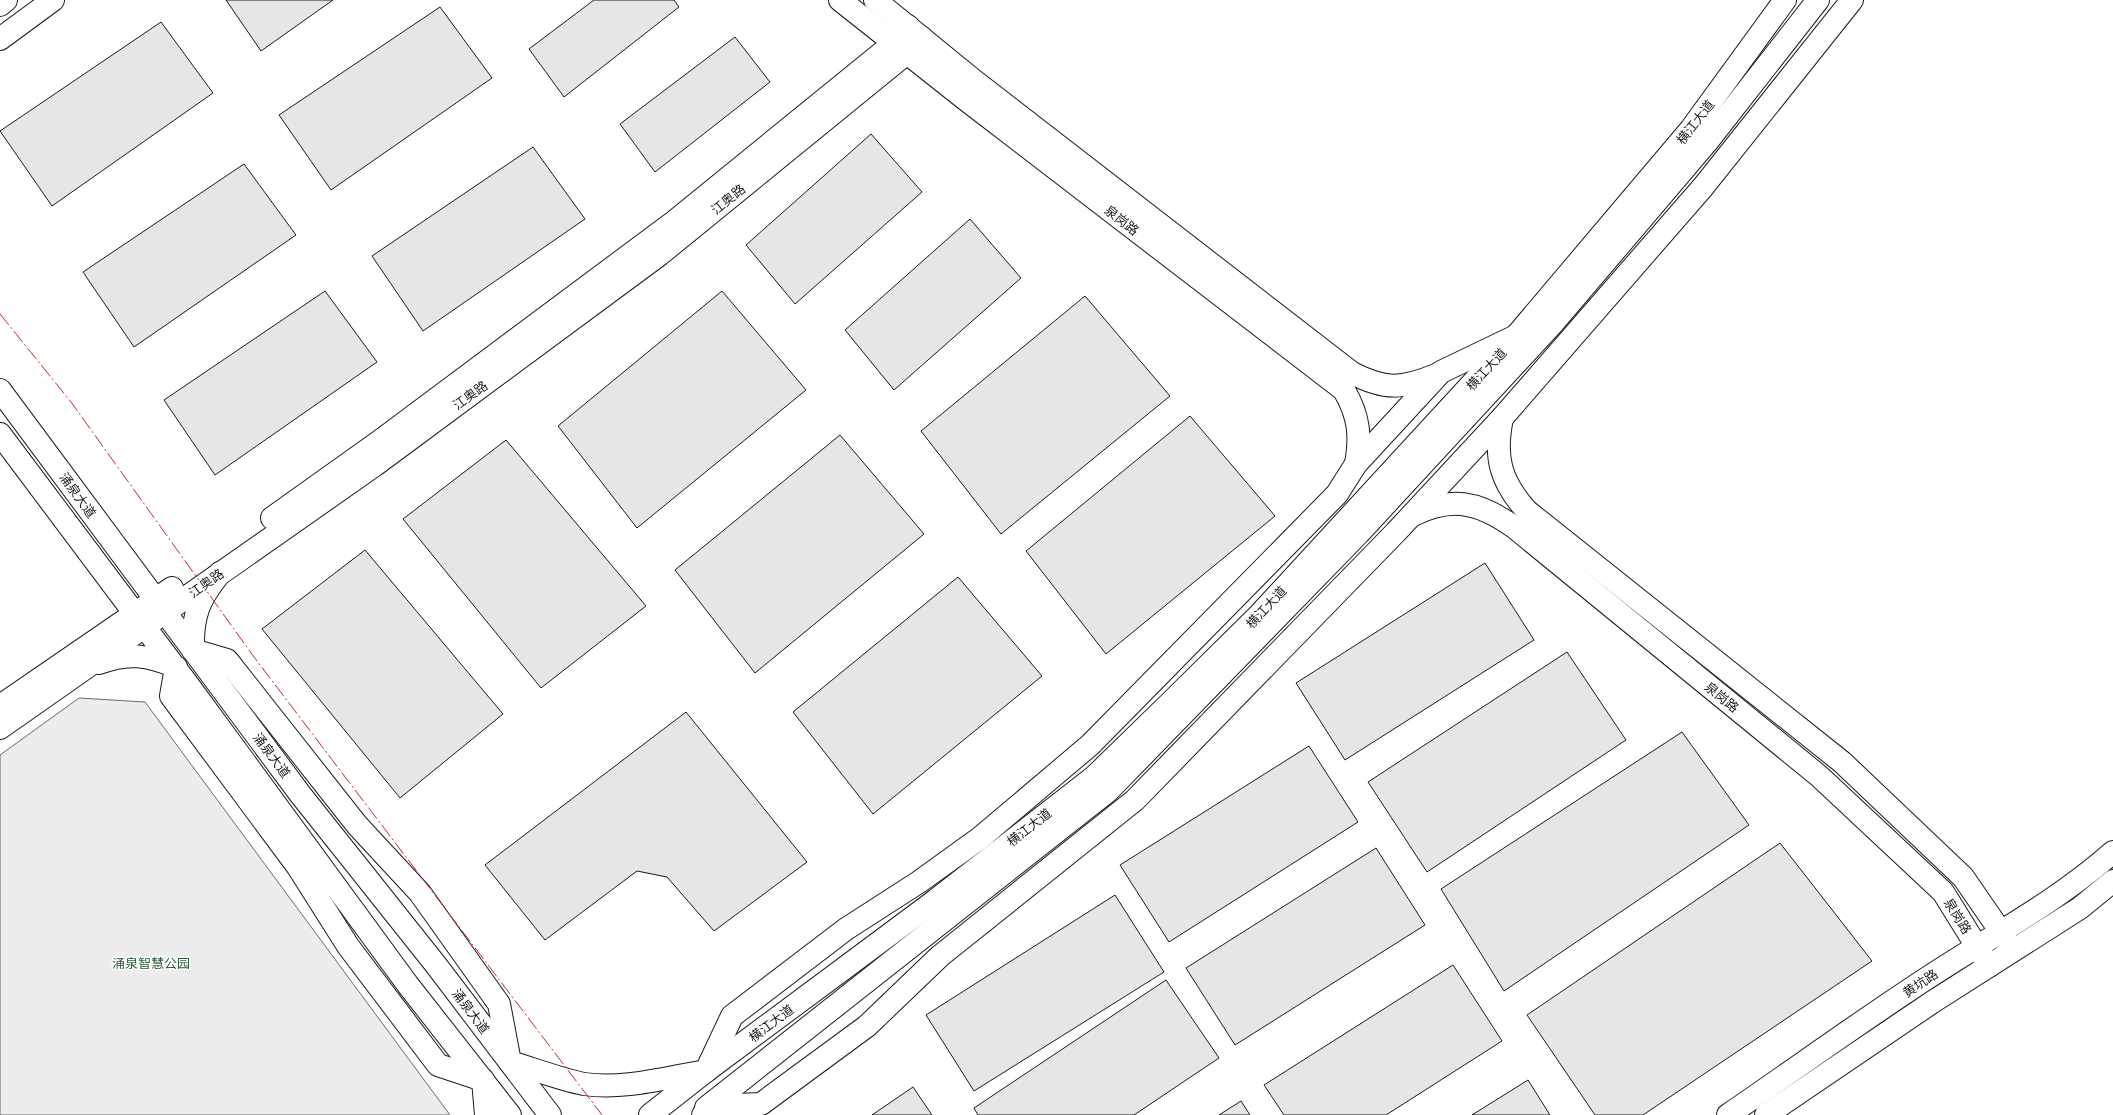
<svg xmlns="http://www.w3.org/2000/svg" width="2113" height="1115" viewBox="0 0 2113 1115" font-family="'DM Sans','Noto Sans SC',sans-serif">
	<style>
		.built { fill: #ededed; stroke: #6a6a6a }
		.building { fill: #e6e6e6; stroke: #1a1a1a }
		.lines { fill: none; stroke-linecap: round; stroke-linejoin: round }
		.secondary-casing { stroke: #1a1a1a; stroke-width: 24 }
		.primary-casing { stroke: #1a1a1a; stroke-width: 24 }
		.secondary { stroke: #fff; stroke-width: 22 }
		.primary { stroke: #fff; stroke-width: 22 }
		.power { stroke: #c62828; stroke-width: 1; stroke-dasharray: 14 3 2 3; stroke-linecap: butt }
		.labels { text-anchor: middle; stroke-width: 3; stroke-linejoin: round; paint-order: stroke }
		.street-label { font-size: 13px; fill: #1a1a1a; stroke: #fff }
		.park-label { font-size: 13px; fill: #2b5a34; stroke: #fff }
	</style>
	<rect width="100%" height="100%" fill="#fff"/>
	<polygon class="built" points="79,698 145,702 450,1115 0,1115 0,755"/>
	<g class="building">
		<polygon points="226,0 333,0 261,51"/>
		<polygon points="594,0 674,0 679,7 564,97 529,49"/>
		<polygon points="440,7 492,78 331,190 279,115"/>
		<polygon points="161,22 213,93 52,206 0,131"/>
		<polygon points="735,37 770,82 655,172 620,124"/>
		<polygon points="871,134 922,192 795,304 746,245"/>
		<polygon points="533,147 585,219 423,331 372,256"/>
		<polygon points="244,164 296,235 134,347 83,272"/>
		<polygon points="970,219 1021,278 894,390 845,330"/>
		<polygon points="325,291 377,362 215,475 164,400"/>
		<polygon points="722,291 806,390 637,528 558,426"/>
		<polygon points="1085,296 1170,396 1001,534 921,431"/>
		<polygon points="1190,416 1275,516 1106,654 1026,551"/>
		<polygon points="840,435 924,534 755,673 675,570"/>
		<polygon points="506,440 646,606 541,688 403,519"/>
		<polygon points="365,550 503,714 400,798 262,629"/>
		<polygon points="1485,563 1534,640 1345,760 1296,683"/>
		<polygon points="958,577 1042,676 873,814 793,712"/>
		<polygon points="1567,652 1626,740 1427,872 1368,782"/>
		<polygon points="686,712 807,862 714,931 667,877 637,871 545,940 485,865"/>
		<polygon points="1682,732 1749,825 1504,991 1441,889"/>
		<polygon points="1309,746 1358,822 1169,942 1120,865"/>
		<polygon points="1780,843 1872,961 1643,1115 1595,1115 1527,1015"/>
		<polygon points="1376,848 1425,925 1235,1045 1186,968"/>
		<polygon points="1115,895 1164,972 974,1091 926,1015"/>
		<polygon points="1453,965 1502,1041 1386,1115 1284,1115 1264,1085"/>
		<polygon points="1166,980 1219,1058 1134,1115 978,1115 974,1108"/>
		<polygon points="1528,1080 1550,1115 1472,1115"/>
		<polygon points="913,1087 932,1115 872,1115"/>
		<polygon points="1241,1101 1250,1115 1219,1115"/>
	</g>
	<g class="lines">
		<g class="secondary-casing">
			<g id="secondary">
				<path d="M840 0 965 99 1344 390C1359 416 1361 435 1356 464"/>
				<path d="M875 0 977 83 1352 373C1385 390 1402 389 1436 375"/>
				<polyline points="0,5 6,0"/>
				<polyline points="0,39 53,0"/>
				<path d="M1502 418C1494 457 1500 481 1527 511L1842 762 1963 877 2001 932 2012 951"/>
				<path d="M1413 515C1452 496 1479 502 1514 527L1819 776 1943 892 1989 966"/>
				<polyline points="272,518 380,441 675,221 894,43 908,26"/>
				<path d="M220 573C199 599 192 615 193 650L227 660 357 825 420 893 499 1004 510 1062C534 1069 559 1079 584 1084 624 1090 667 1077 706 1071L732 1016 846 929 919 882 980 838 1090 745 1337 494 1356 464 1441 372 1516 336"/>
				<path d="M99 663C128 652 148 655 176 667L171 696 298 867 348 946 438 1065 483 1080 486 1115"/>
				<polyline points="0,706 172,588"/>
				<polyline points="0,728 375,465 659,255 907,53 921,37"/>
				<polyline points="706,1108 1108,791 1359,533 1554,322 1707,142 1818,0"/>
				<polyline points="650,1115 706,1071 936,900 1094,777 1171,702 1260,614 1516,336 1691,129 1785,0"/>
				<polyline points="703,1115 709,1106 761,1104 867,1026 940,956 1135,800 1396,532 1502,418 1703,187 1852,0"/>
				<path d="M1728 1115C1797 1068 1865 1018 1935 973 1995 934 2059 900 2113 852"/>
				<polyline points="1766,1115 1931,1003 2080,908 2113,881"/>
			</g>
		</g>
		<g class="primary-casing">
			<g id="primary">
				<polyline points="0,390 300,794 436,965 550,1115"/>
				<polyline points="0,434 189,686 408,985 510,1115"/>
			</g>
		</g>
		<use href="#secondary" class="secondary"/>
		<use href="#primary" class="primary"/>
		<polyline class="power" points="0,314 71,402 254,657 602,1115"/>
	</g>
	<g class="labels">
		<g class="street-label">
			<text transform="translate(1695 122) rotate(-52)" y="5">横江大道</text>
			<text transform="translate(728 199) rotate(-39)" y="5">江奥路</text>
			<text transform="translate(1122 220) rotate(38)" y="5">泉岗路</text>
			<text transform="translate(1486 369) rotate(-47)" y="5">横江大道</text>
			<text transform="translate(470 395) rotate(-36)" y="5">江奥路</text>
			<text transform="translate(78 495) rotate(54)" y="5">涌泉大道</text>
			<text transform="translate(206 583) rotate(-35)" y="5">江奥路</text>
			<text transform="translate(1266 607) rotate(-47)" y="5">横江大道</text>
			<text transform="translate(1722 697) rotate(39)" y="5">泉岗路</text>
			<text transform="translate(272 755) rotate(53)" y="5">涌泉大道</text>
			<text transform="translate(1029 827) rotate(-38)" y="5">横江大道</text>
			<text transform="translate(1958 916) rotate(58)" y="5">泉岗路</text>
			<text transform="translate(1920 983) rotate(-34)" y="5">黄坑路</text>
			<text transform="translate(471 1011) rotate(53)" y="5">涌泉大道</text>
			<text transform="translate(771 1023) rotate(-37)" y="5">横江大道</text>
		</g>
		<g class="park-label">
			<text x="151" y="968">涌泉智慧公园</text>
		</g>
	</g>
</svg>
